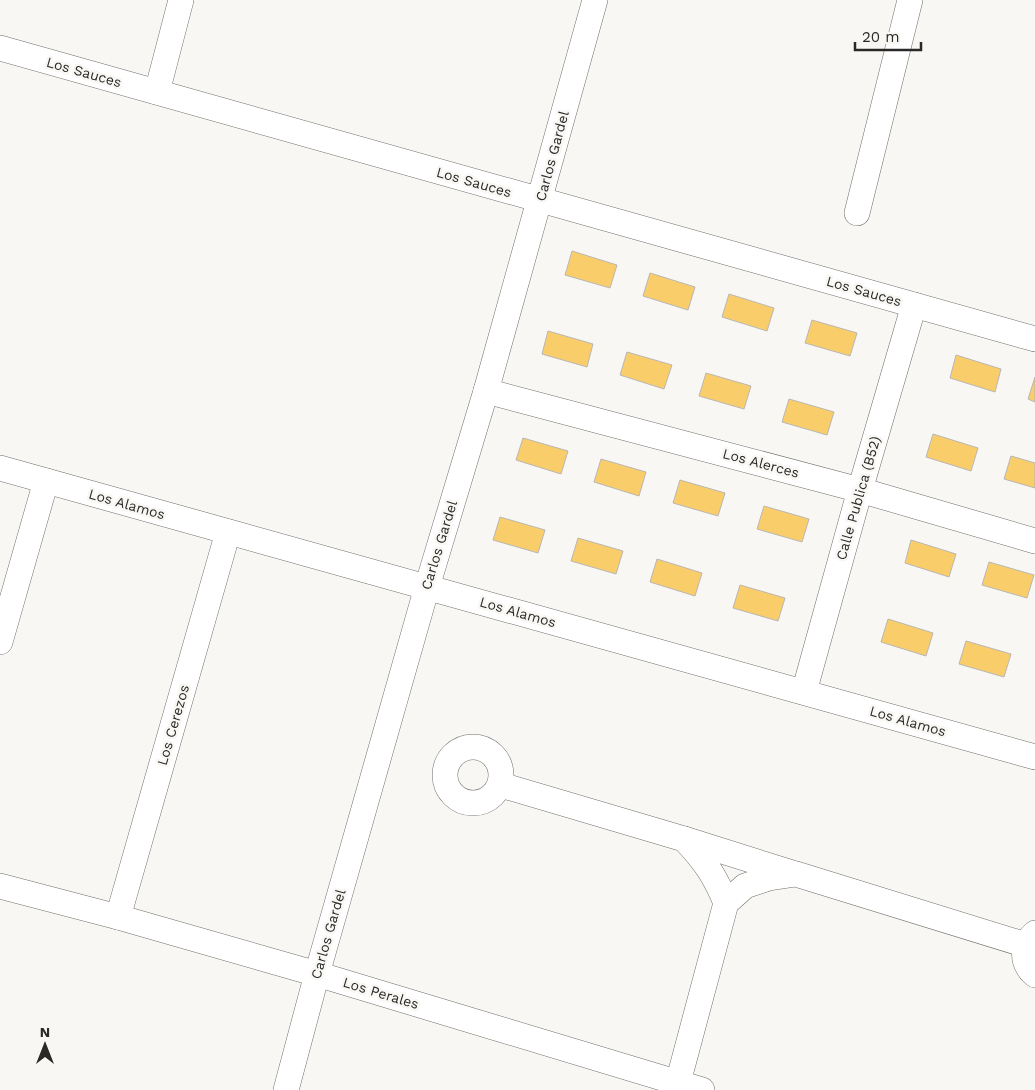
<svg xmlns="http://www.w3.org/2000/svg" width="1035" height="1090" viewBox="0 0 1035 1090" font-family="'Work Sans',sans-serif">
	<style>
		.building { fill: #facd6b; stroke: #b9b7b3 }
		.lines { fill: none; stroke-linecap: round; stroke-linejoin: round }
		.minor-casing { stroke: #716f6c; stroke-width: 26 }
		.minor { stroke: #fff; stroke-width: 25 }
		.labels { text-anchor: middle; stroke-width: 5; stroke-linejoin: round; paint-order: stroke }
		.street-label { font-size: 14px; fill: #2a2928; stroke: #f9f7f3 }
	</style>
	<rect width="100%" height="100%" fill="#f9f7f3"/>
	<g class="building">
		<polygon points="572,251 617,265 610,288 565,275"/>
		<polygon points="650,273 695,287 688,310 643,296"/>
		<polygon points="729,294 774,308 767,331 722,317"/>
		<polygon points="812,320 857,333 850,356 805,343"/>
		<polygon points="548,331 593,344 587,367 542,354"/>
		<polygon points="627,352 672,365 664,389 620,375"/>
		<polygon points="956,355 1001,369 995,392 950,378"/>
		<polygon points="706,373 751,386 744,409 699,396"/>
		<polygon points="1035,377 1035,402 1028,399"/>
		<polygon points="789,399 834,412 827,435 782,422"/>
		<polygon points="933,434 978,448 971,471 926,457"/>
		<polygon points="523,438 568,451 561,474 516,460"/>
		<polygon points="1011,456 1035,463 1035,488 1004,479"/>
		<polygon points="601,459 646,472 639,496 594,482"/>
		<polygon points="680,480 725,493 718,516 673,503"/>
		<polygon points="764,506 809,519 802,542 757,529"/>
		<polygon points="500,517 545,530 538,553 493,540"/>
		<polygon points="578,538 623,551 616,574 571,561"/>
		<polygon points="911,540 956,554 949,577 905,563"/>
		<polygon points="657,559 702,573 695,596 650,582"/>
		<polygon points="989,562 1034,575 1027,598 982,585"/>
		<polygon points="740,585 785,598 778,621 733,608"/>
		<polygon points="888,619 933,633 926,656 881,642"/>
		<polygon points="966,641 1011,654 1004,677 959,664"/>
	</g>
	<g class="lines">
		<g class="minor-casing">
			<g id="minor">
				<polyline points="0,48 1035,339"/>
				<polyline points="157,92 181,0"/>
				<polyline points="857,213 910,0"/>
				<polyline points="486,391 860,490 1035,541"/>
				<polyline points="0,468 1035,757"/>
				<polyline points="0,642 46,481"/>
				<polyline points="804,692 860,490 914,305"/>
				<circle cx="473" cy="775" r="28"/>
				<path d="M501 785 684 839C705 861 715 876 726 903"/>
				<polyline points="684,839 792,873"/>
				<polyline points="0,886 118,917 317,974 702,1090"/>
				<polyline points="118,917 228,532"/>
				<path d="M1035 933C1021 945 1021 963 1035 975"/>
				<polyline points="286,1090 317,974 427,587 486,391 595,0"/>
				<polyline points="676,1090 726,903 745,886 769,878 796,874 1026,945"/>
			</g>
		</g>
		<use href="#minor" class="minor"/>
	</g>
	<g class="labels">
		<g class="street-label">
			<text transform="translate(84 72) rotate(16)" y="5">Los Sauces</text>
			<text transform="translate(552 156) rotate(-75)" y="5">Carlos Gardel</text>
			<text transform="translate(474 182) rotate(16)" y="5">Los Sauces</text>
			<text transform="translate(864 291) rotate(16)" y="5">Los Sauces</text>
			<text transform="translate(761 463) rotate(15)" y="5">Los Alerces</text>
			<text transform="translate(858 498) rotate(-74)" y="5">Calle Publica (B52)</text>
			<text transform="translate(127 504) rotate(16)" y="5">Los Alamos</text>
			<text transform="translate(439 545) rotate(-73)" y="5">Carlos Gardel</text>
			<text transform="translate(518 612) rotate(16)" y="5">Los Alamos</text>
			<text transform="translate(908 721) rotate(16)" y="5">Los Alamos</text>
			<text transform="translate(173 725) rotate(-74)" y="5">Los Cerezos</text>
			<text transform="translate(328 934) rotate(-74)" y="5">Carlos Gardel</text>
			<text transform="translate(381 993) rotate(17)" y="5">Los Perales</text>
		</g>
	</g>
	<g transform="translate(45 1045)" stroke="#f9f7f3" stroke-width="4" paint-order="stroke">
	<path d="M0-4L9 19L0 12L-9 19Z" fill="#2a2928"/>
	<text y="-8" font-size="14" font-weight="bold" text-anchor="middle" fill="#2a2928">N</text>
	</g>
	<path d="M855 42v8h66v-8" fill="none" stroke="#2a2928" stroke-width="2.5"/>
	<text x="862" y="42" font-size="15" fill="#2a2928" stroke="#f9f7f3" stroke-width="4" paint-order="stroke">20 m</text>
</svg>
